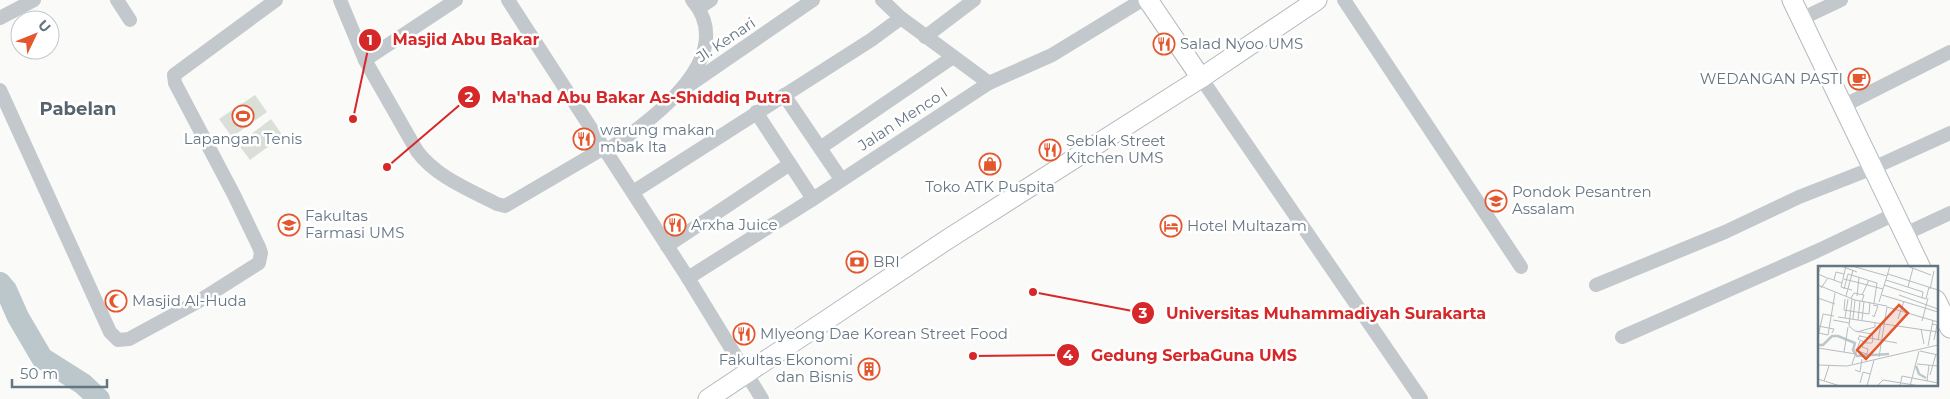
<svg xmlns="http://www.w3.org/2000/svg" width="1950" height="399" viewBox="0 0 1950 399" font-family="Montserrat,sans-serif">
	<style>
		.green { fill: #dadfd7 }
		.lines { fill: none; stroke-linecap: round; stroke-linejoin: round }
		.river { stroke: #bbc7cb; stroke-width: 22 }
		.secondary-casing { stroke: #b3babf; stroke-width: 21 }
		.street { stroke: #c3c8cc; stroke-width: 14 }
		.secondary { stroke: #fff; stroke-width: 19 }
		.labels { text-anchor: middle; stroke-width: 5; stroke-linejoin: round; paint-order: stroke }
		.street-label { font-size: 15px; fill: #657683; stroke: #fff }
		.poi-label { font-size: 15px; fill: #657683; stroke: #fff; text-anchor: start }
		.quarter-label { font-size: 18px; font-weight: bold; fill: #57646e; stroke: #fff }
		.inset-river { fill: none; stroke: #bbc7cb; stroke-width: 2.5 }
		.inset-road { fill: none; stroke: #b5bdc2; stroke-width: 1 }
		.view { fill: #e4572e; fill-opacity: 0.15; stroke: #e4572e; stroke-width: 2.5 }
		.inset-edge { fill: none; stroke: #657683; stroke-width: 2.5 }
		.leader { fill: none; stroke: #d62828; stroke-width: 2 }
		.callout-dot { fill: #d62828; stroke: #fff; stroke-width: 2 }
		.mark-label { font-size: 15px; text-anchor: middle; font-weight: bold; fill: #fff }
		.callout-label { font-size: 16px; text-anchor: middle; font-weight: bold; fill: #d62828; stroke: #fff; stroke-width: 5; stroke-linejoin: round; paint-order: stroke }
	</style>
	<rect width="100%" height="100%" fill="#fafaf8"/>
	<g class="green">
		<polygon points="255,95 267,112 232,137 219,119"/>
		<polygon points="271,119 283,136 250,160 238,144"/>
	</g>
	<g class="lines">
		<polyline class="river" points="0,283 6,290 18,317 42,358 83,384 99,399"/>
		<g class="secondary-casing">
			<g id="secondary">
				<polyline points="1148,0 1201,78"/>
				<polyline points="1792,0 1921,268"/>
				<polyline points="1936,300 1950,328"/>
				<polyline points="708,399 948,239 1201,78 1317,0"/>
			</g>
		</g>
		<g class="street">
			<polyline points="117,0 130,20"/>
			<path d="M340 0 365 60 417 151C436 177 470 190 497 204L505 206 604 148"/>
			<polyline points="508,0 688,278 762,399"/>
			<polyline points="882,0 901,18"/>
			<polyline points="1344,0 1521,267"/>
			<polyline points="699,8 711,0"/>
			<polyline points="0,18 34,0"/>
			<polyline points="1801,19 1841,0"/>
			<polyline points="925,37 974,0"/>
			<polyline points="365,60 456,0"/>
			<polyline points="1201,78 1421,399"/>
			<polyline points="688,86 813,0"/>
			<polyline points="0,90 110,332 118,340 129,339 199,301 259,263 261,253 259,247 234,195 175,83 174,75 276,0"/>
			<polyline points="784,95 841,179"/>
			<polyline points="1843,106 1950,52"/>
			<polyline points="756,112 813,199"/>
			<polyline points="820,148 953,57"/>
			<path d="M606 151C647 124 742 57 692 0"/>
			<polyline points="633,192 871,40 901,18 989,83"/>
			<polyline points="1905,234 1950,213"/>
			<polyline points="667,246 790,164"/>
			<polyline points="688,278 813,199 989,83 1052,55 1142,0"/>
			<polyline points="1596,285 1725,232 1799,197 1873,168 1950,133"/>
			<polyline points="1622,337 1817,251 1895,214"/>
		</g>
		<use href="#secondary" class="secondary"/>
	</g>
	<defs>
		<g id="restaurant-ring" transform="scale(1.125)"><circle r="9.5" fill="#fff" stroke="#e4572e" stroke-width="1.5"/><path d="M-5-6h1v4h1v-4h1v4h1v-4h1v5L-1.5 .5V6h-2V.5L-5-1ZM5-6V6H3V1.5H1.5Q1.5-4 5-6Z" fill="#e4572e"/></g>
		<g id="cafe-ring" transform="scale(1.125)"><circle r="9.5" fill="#fff" stroke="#e4572e" stroke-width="1.5"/><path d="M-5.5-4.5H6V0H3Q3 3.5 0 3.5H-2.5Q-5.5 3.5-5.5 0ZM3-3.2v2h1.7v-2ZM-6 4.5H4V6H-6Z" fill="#e4572e"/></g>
		<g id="stadium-ring" transform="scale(1.125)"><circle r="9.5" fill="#fff" stroke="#e4572e" stroke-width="1.5"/><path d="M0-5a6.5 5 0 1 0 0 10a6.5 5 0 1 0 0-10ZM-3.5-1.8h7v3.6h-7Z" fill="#e4572e"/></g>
		<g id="shop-ring" transform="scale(1.125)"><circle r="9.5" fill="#fff" stroke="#e4572e" stroke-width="1.5"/><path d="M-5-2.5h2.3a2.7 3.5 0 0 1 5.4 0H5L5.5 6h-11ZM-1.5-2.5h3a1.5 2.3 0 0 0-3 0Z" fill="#e4572e"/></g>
		<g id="school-ring" transform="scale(1.125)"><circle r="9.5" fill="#fff" stroke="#e4572e" stroke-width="1.5"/><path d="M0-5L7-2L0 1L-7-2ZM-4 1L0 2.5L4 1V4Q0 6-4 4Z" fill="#e4572e"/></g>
		<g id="university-ring" transform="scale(1.125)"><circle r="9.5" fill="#fff" stroke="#e4572e" stroke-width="1.5"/><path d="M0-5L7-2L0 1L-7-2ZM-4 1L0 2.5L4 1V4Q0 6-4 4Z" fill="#e4572e"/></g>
		<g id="hotel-ring" transform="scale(1.125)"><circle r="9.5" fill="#fff" stroke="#e4572e" stroke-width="1.5"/><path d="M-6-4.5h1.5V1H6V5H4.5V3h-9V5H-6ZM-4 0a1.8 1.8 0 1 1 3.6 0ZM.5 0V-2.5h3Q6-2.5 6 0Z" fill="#e4572e"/></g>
		<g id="bank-ring" transform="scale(1.125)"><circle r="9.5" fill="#fff" stroke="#e4572e" stroke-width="1.5"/><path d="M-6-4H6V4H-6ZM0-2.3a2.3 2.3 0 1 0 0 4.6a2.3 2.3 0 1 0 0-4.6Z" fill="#e4572e"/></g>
		<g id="mosque-ring" transform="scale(1.125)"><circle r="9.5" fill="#fff" stroke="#e4572e" stroke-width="1.5"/><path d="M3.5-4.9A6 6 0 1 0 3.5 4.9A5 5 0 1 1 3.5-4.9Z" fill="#e4572e"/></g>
		<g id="building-ring" transform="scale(1.125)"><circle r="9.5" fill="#fff" stroke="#e4572e" stroke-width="1.5"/><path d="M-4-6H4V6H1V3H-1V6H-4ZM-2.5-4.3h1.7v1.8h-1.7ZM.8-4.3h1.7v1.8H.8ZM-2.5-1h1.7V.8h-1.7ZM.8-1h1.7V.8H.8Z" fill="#e4572e"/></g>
	</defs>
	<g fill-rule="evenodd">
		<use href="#restaurant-ring" x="1164" y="44"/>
		<use href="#cafe-ring" x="1859" y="79"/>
		<use href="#stadium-ring" x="243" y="116"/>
		<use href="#restaurant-ring" x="584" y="139"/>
		<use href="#restaurant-ring" x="1050" y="150"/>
		<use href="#shop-ring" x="990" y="164"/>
		<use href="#school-ring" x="1496" y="201"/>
		<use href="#university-ring" x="289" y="225"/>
		<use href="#restaurant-ring" x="675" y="225"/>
		<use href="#hotel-ring" x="1171" y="226"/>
		<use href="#bank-ring" x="857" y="262"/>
		<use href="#mosque-ring" x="116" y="301"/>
		<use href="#restaurant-ring" x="744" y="334"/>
		<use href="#building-ring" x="869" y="369"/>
	</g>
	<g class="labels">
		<g class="street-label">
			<text transform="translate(726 40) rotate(-34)" y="5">Jl. Kenari</text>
			<text transform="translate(903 119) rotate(-33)" y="5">Jalan Menco I</text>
		</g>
		<g class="poi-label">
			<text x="1180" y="49">Salad Nyoo UMS</text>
			<text x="1843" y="84" text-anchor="end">WEDANGAN PASTI</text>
			<text x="600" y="135">warung makan<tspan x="600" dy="17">mbak Ita</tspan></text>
			<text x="243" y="144" text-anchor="middle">Lapangan Tenis</text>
			<text x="1066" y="146">Seblak Street<tspan x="1066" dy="17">Kitchen UMS</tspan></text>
			<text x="990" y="192" text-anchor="middle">Toko ATK Puspita</text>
			<text x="1512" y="197">Pondok Pesantren<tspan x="1512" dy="17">Assalam</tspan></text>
			<text x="305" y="221">Fakultas<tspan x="305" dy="17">Farmasi UMS</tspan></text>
			<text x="691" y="230">Arxha Juice</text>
			<text x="1187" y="231">Hotel Multazam</text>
			<text x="873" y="267">BRI</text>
			<text x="132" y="306">Masjid Al-Huda</text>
			<text x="760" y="339">Mlyeong Dae Korean Street Food</text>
			<text x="853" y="365" text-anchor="end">Fakultas Ekonomi<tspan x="853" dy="17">dan Bisnis</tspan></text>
		</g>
		<g class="quarter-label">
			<text x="78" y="115">Pabelan</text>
		</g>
	</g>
	<g transform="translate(1818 266)">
		<rect width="120" height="120" fill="#fafaf8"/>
		<path class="inset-river" d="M0 79H5L14 70H20L37 77 35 84 39 90 71 88M98 100 101 108 108 112"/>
		<path class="inset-road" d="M3 0 0 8 9 12M23 0 39 6M28 0 23 21 34 24M34 0 69 10 72 0M89 0 113 9M70 8 120 24M26 13 65 23M16 14 18 6 26 8M68 14 105 26 104 32M0 19 37 34 69 40M66 19 108 33 111 21M90 21 95 2M3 22 10 12 24 17M26 23 30 8 59 17 56 37M112 23 116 5M44 29 51 14M64 29 120 46M81 29 120 43M28 30 35 4M39 30 41 11M0 32 17 38M33 32 36 27 46 29 44 35M27 33 26 44 51 48 52 36M34 33 31 60 37 65 54 68 55 73M61 36 69 10M69 41 120 56M54 49 56 51 60 40 55 39M20 51 66 58M27 52 30 33M35 53 37 34M80 53 86 35M15 54 31 57M40 54 42 35M44 54 46 35M104 55 110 32M66 58 120 66M114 58 119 59 116 74M0 60 16 63 14 67M103 63 106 78M39 66 57 61V57M1 67 10 69 17 27M42 69 40 73 48 77H54L55 73M41 70 79 77M0 71 5 48 16 50M60 74 63 58M110 80 115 54M0 82 38 88M39 85 49 88 50 83 44 81 45 76M102 85 120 89M26 86 30 61M61 91 69 41M34 98 42 75M99 98 120 100M0 99 29 100 120 79M37 104 42 106 44 93M112 109 118 88M0 113 22 120M6 115 11 100M109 115 111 99M42 117 45 106 52 108M49 120 56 94M59 120 65 114 102 120M82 120 84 110 120 117M92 120 101 85"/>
		<path class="view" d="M81 39 90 47 48 93 39 84Z"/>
		<rect width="120" height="120" class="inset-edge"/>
	</g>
	<path class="leader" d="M353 119L370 40M387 167L469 97M1033 292L1143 313M973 356L1068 355"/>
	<g class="callout-dot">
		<circle cx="353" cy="119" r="5"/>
		<circle cx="387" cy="167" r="5"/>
		<circle cx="1033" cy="292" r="5"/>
		<circle cx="973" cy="356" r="5"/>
		<circle cx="370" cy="40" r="12"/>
		<circle cx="469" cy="97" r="12"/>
		<circle cx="1143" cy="313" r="12"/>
		<circle cx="1068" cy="355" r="12"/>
	</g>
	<g class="mark-label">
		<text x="370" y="45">1</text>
		<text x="469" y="102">2</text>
		<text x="1143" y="318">3</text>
		<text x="1068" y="360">4</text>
	</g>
	<g class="callout-label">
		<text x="466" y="45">Masjid Abu Bakar</text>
		<text x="641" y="103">Ma'had Abu Bakar As-Shiddiq Putra</text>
		<text x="1326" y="319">Universitas Muhammadiyah Surakarta</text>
		<text x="1194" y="361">Gedung SerbaGuna UMS</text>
	</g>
	<g transform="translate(35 35) rotate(47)"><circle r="24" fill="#ffffff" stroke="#c1c8cd"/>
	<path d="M0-4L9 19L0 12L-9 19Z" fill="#e4572e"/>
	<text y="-8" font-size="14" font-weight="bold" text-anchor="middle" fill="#657683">U</text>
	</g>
	<path d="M12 379v8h95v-8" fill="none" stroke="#657683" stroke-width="2.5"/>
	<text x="20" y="379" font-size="15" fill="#657683" stroke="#ffffff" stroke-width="4" paint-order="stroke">50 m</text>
</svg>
